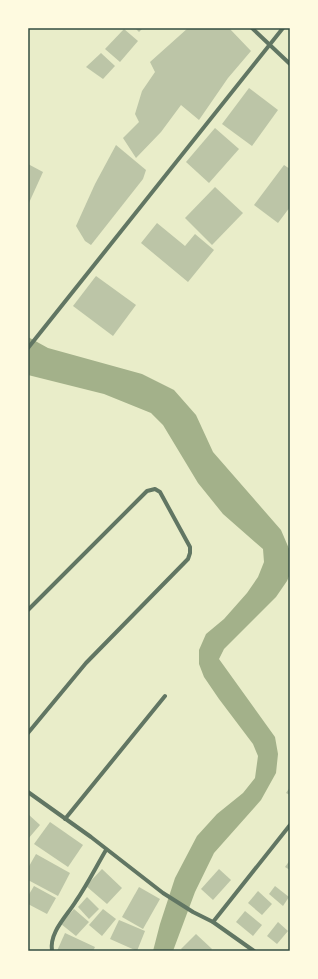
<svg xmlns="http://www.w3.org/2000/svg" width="318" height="979" viewBox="0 0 318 979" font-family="'Public Sans',sans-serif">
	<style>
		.water { fill: #a3b18a }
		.building { fill: #bcc5a7 }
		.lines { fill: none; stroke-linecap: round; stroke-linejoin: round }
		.minor { stroke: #617663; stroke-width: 4 }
		.neatline { fill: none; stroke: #344e41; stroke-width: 1.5 }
	</style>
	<rect width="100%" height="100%" fill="#e9edc9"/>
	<polygon class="water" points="28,337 48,348 142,374 174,390 196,415 213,452 281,530 290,551 290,574 287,581 276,597 224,649 219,659 275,737 278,754 276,773 261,800 214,853 195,892 173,951 153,951 160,924 175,878 197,836 217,814 243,793 255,778 258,756 253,744 219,699 204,677 199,664 199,650 206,634 224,619 247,593 258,577 264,562 263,549 223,514 198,483 163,425 151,413 104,394 28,375"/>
	<g class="building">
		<polygon points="135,28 143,28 139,32"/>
		<polygon points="188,28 229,28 251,51 228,78 199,120 181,105 161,132 136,158 123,138 139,122 135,114 142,91 155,72 150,62"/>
		<polygon points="124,29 138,41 120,62 105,49"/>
		<polygon points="101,53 115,66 103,79 86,67"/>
		<polygon points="249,88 278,110 252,146 222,124"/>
		<polygon points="215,128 239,149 209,183 186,162"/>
		<polygon points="116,145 146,170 143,179 91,245 85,241 76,226 95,184"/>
		<polygon points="28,164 43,172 28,205"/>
		<polygon points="284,165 290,169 290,207 278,223 254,205"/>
		<polygon points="215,187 243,213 212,245 185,218"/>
		<polygon points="157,223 185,246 195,234 214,250 188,282 141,243"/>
		<polygon points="96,276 136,305 113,336 73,306"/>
		<polygon points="290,787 290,795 286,793"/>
		<polygon points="28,814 40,825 28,839"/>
		<polygon points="50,822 83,845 68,867 34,844"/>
		<polygon points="36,854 70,873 58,896 28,880 28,868"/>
		<polygon points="290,860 290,870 285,867"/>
		<polygon points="102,869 122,888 107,904 86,886"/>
		<polygon points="219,869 231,880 213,900 201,889"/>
		<polygon points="34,886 56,898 47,914 28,904 28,896"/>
		<polygon points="275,886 289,897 283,906 269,894"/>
		<polygon points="139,887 160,899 143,929 122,917"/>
		<polygon points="258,891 272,904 262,915 248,903"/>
		<polygon points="87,897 99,909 89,919 78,907"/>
		<polygon points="74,909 89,922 76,936 61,924"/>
		<polygon points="103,909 116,919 102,936 89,925"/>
		<polygon points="245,911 262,925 253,936 236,922"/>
		<polygon points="119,920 145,931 137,951 110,939"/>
		<polygon points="278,922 288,931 277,944 267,936"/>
		<polygon points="65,933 95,947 93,951 57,951"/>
		<polygon points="196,934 212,949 210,951 183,951 181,949"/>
	</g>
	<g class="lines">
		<g class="minor">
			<polyline points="252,28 290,64"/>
			<polyline points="28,348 283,28"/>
			<polyline points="28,610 147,491 155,489 160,492 190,547 190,553 188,559 86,663 28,733"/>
			<polyline points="28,792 91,837 163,893 193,912 213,922 254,951"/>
			<polyline points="65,819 165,696"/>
			<polyline points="213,922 290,825"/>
			<path d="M52 951C49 932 67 916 76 901 87 885 96 867 106 850"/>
		</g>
	</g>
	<rect width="318" height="979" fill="none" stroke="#fefae0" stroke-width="58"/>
	<rect x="29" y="29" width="260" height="921" class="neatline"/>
</svg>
